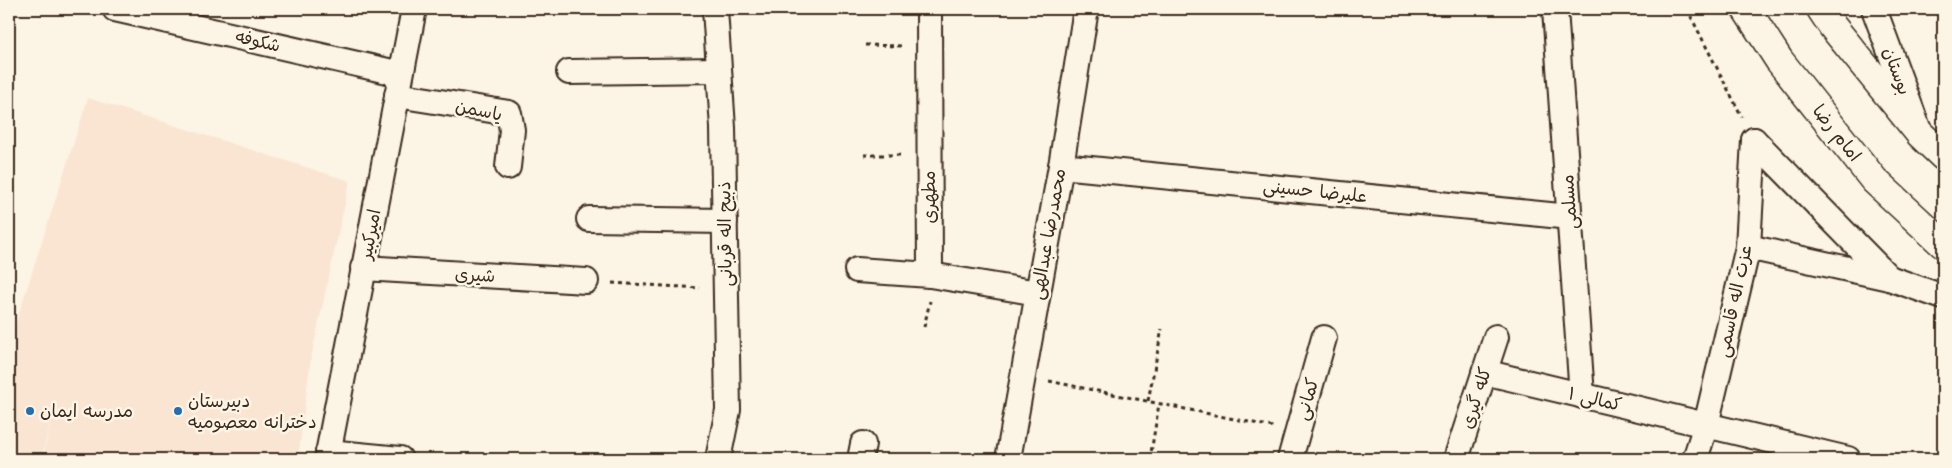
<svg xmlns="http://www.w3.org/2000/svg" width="1952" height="468" viewBox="0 0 1952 468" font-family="'Shantell Sans','Playpen Sans Arabic',sans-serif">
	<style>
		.built { fill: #fae5d3 }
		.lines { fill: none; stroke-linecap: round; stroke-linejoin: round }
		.street-casing { stroke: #3b2a1e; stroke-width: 28 }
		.highway-casing { stroke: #3b2a1e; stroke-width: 31 }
		.path { stroke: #3b2a1e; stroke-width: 3; stroke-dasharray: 4 4; stroke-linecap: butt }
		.street { stroke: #fcf5e5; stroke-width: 24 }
		.highway { stroke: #fcf5e5; stroke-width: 28 }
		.poi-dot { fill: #1f6fb2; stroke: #fcf5e5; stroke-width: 2 }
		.labels { text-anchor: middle; stroke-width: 5; stroke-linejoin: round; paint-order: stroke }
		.street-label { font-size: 18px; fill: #3b2a1e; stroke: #fcf5e5 }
		.poi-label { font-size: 18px; fill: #3b2a1e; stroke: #fcf5e5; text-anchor: start }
	</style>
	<rect width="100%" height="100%" fill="#fcf5e5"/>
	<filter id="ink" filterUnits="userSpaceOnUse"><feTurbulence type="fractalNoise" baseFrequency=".02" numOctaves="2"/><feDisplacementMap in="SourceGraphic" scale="10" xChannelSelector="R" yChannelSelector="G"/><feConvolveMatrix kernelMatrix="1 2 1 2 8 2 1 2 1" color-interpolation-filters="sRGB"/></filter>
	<g filter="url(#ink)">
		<polygon class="built" points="88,98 350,181 311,358 298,459 43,459 53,407 42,459 9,459 9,344"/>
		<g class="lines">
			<g class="street-casing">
				<g id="street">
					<polyline points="115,9 401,74"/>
					<polyline points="715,9 723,128 728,410 718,459"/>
					<polyline points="929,9 930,275"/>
					<polyline points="1555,9 1582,396"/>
					<polyline points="1874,9 1917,125"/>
					<polyline points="569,72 719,70"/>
					<polyline points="397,95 509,113 512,130 508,167"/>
					<polyline points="1754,140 1889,278"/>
					<polyline points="1061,166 1570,217"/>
					<polyline points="589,219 725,221"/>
					<polyline points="1748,247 1889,278 1943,297"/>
					<polyline points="363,268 586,281"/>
					<polyline points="857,270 930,275 1038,293"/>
					<polyline points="1484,372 1848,459"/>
					<polyline points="328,452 400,459"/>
					<polyline points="327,459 414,9"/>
					<polyline points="860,459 863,444"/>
					<polyline points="1008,459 1061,166 1086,9"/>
					<polyline points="1290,459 1324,338"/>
					<polyline points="1456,459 1496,337"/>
					<polyline points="1695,459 1706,425 1748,247 1754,140"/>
				</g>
			</g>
			<g class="highway-casing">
				<g id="highway">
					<polyline points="1746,9 1779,60 1874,180 1943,244"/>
					<polyline points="1821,9 1833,27 1920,134 1943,156"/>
				</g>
			</g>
			<g class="path">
				<polyline points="1687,9 1742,117"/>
				<polyline points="865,45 903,46"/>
				<polyline points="864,155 904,155"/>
				<polyline points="612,283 700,288"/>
				<polyline points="924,327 930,301"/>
				<polyline points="1049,381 1273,427"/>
				<polyline points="1148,401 1162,329"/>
				<polyline points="1150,459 1159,404"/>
			</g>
			<use href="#street" class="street"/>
			<use href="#highway" class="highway"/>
		</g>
	</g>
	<g class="poi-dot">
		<circle cx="30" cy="411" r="5"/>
		<circle cx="178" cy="411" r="5"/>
	</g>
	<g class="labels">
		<g class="street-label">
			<text transform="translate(258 41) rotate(13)" y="6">شکوفه</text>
			<text transform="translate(1897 71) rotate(70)" y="6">بوستان</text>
			<text transform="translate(479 110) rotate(12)" y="6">یاسمن</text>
			<text transform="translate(1837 133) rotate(52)" y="6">امام رضا</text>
			<text transform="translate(1315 191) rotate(6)" y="6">علیرضا حسینی</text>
			<text transform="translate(929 197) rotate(-90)" y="6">مطهری</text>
			<text transform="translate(1569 202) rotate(-94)" y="6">مسلمی</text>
			<text transform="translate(370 234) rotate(-79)" y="6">امیرکبیر</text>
			<text transform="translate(725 234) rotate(-91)" y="6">ذبیح اله قربانی</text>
			<text transform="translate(1048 234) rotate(-80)" y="6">محمدرضا عبدالهی</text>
			<text transform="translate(475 275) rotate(3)" y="6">شیری</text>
			<text transform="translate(1734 301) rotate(-78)" y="6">عزت اله قاسمی</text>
			<text transform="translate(1476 398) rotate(-72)" y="6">کله گیری</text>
			<text transform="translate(1307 399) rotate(-74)" y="6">کمانی</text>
			<text transform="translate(1595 399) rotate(13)" y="6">کمالی ۱</text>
		</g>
		<g class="poi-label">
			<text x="188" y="407">دبیرستان<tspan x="188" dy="21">دخترانه معصومیه</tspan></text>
			<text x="40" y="417">مدرسه ایمان</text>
		</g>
	</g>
	<rect width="1952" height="468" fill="none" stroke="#fcf5e5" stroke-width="30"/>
	<rect x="15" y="15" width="1922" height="438" fill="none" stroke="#3b2a1e" stroke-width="2" filter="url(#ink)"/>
</svg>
